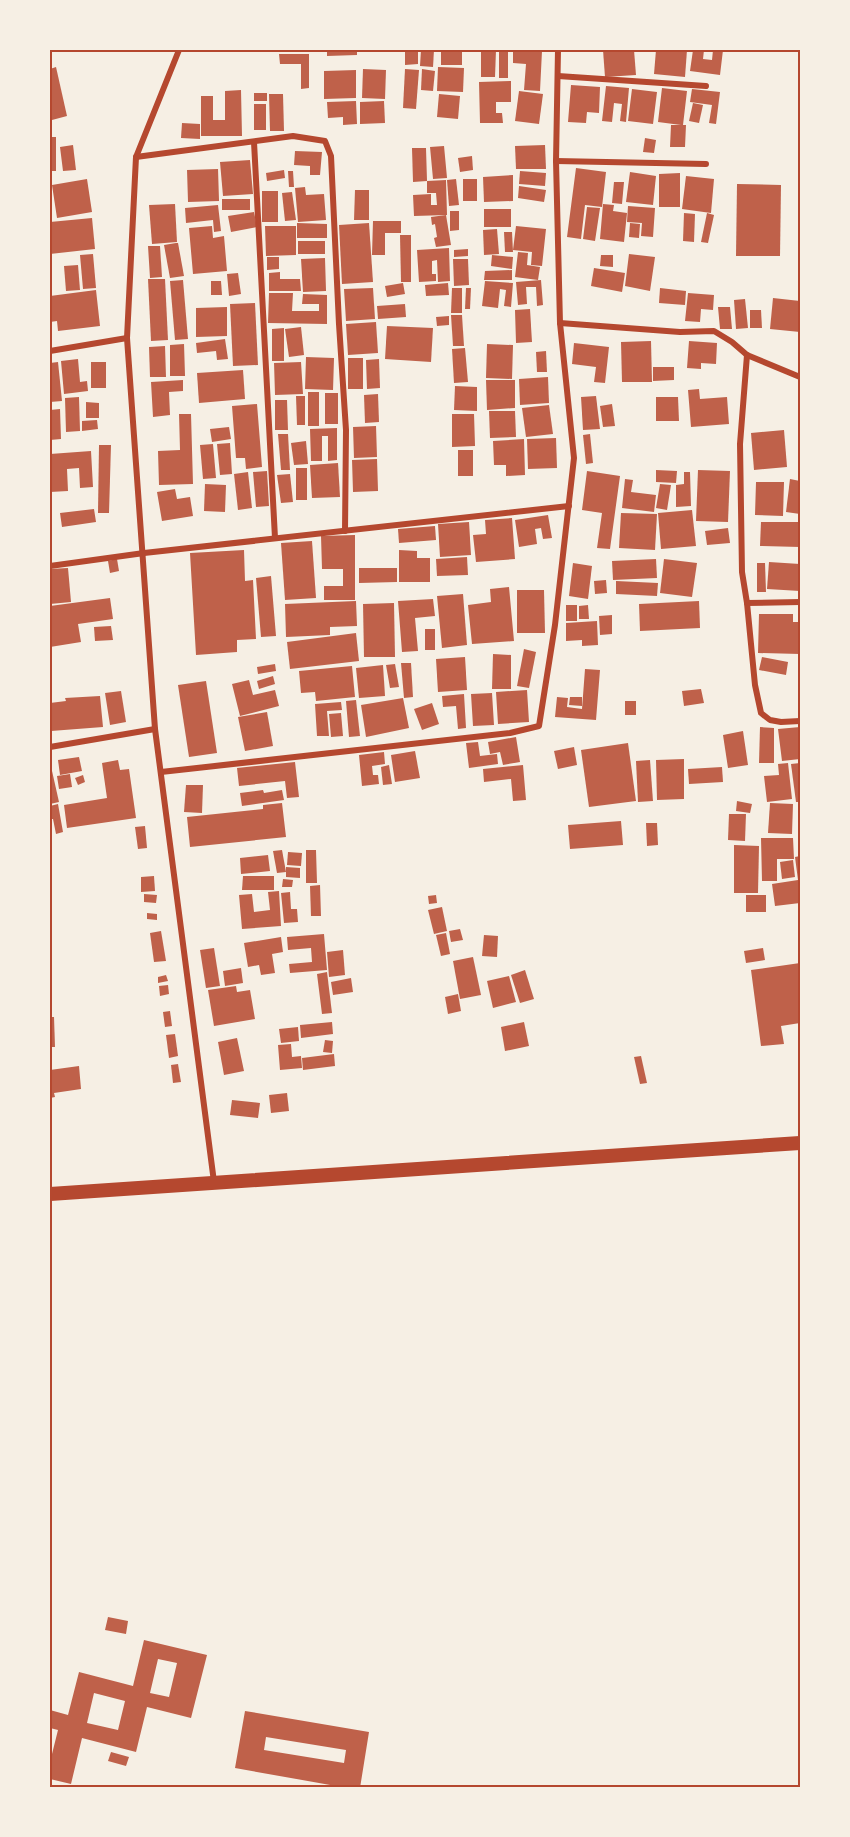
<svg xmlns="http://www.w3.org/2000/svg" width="850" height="1837" viewBox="0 0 850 1837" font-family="'Work Sans',sans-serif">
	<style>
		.building { fill: #bf614a; fill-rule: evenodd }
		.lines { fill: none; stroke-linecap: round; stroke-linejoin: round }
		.minor { stroke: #b5482f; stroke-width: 6 }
		.primary { stroke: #b5482f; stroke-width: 14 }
		.neatline { fill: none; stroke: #b5482f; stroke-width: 2 }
	</style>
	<rect width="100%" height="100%" fill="#f6efe4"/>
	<g class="building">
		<polygon points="327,50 357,50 357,55 327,56"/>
		<polygon points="405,50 418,50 418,64 405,65"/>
		<polygon points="421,50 434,50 433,67 420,66"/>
		<rect x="441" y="50" width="21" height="15"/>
		<polygon points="481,50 496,50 495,77 481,77"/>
		<rect x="499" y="50" width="9" height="28"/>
		<polygon points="513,50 542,51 540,91 524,90 526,64 513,63"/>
		<polygon points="603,50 634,50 636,75 605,77"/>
		<polygon points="656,50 687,50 685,77 654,74"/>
		<polygon points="693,50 704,50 703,59 712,60 713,50 723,50 720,75 690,71"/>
		<polygon points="279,54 309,54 309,88 301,89 301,64 280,64"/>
		<polygon points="56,67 67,116 52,120 50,111 50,69"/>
		<polygon points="438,67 464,68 463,92 437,91"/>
		<polygon points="363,69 386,70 385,99 362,98"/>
		<polygon points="405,69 419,70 416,109 403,108"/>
		<polygon points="422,69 435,71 433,91 421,90"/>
		<polygon points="356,70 356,98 324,99 324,71"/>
		<polygon points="511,81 511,102 496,102 496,113 502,113 503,123 480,123 479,82"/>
		<polygon points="571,85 600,87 599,113 587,112 586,123 568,122"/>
		<polygon points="606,86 629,88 626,122 620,121 622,104 614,103 612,122 602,121"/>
		<polygon points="662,88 687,91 683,125 686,125 685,147 670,147 671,125 681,125 658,122"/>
		<polygon points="632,89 657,92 653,124 628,121"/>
		<polygon points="692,89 720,92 716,124 709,123 712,105 690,102"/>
		<polygon points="241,90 242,136 201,136 201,96 213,96 213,120 225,120 225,91"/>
		<polygon points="519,91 543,94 539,124 515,121"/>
		<rect x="254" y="93" width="13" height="8"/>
		<polygon points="269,94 283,94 284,131 270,131"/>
		<polygon points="439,94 460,96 458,119 437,117"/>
		<polygon points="356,101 357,124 343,125 343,117 328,118 327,102"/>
		<polygon points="384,101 385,123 360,124 360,102"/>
		<polygon points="693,103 703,105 699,123 689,121"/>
		<rect x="254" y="104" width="12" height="26"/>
		<polygon points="182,123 200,124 200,139 181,138"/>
		<rect x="50" y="137" width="6" height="34"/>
		<polygon points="645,138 656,140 654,153 643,152"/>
		<polygon points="73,145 76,170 63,171 60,147"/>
		<polygon points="545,145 546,169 516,169 515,146"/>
		<polygon points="444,146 447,178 433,179 430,147"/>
		<polygon points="412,148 426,148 427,181 413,182"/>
		<polygon points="295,151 322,152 320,175 310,175 310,166 294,165"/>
		<polygon points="472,156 473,170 460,172 458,158"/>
		<polygon points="250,160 253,194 223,196 220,162"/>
		<polygon points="576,168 606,172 602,207 585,205 581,239 567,237"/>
		<polygon points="218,169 219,201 188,202 187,170"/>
		<polygon points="284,170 285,178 267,181 266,173"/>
		<polygon points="288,171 293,171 294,187 289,187"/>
		<polygon points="520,171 546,173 545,186 519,184"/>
		<polygon points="630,172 656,176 653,205 626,202"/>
		<polygon points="680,173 680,207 659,207 659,174"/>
		<polygon points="513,175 513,201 484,202 483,177"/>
		<polygon points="686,176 714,179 711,213 682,209"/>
		<polygon points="87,179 92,212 57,218 52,185"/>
		<polygon points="456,179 459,205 449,206 447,180"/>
		<rect x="463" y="179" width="14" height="22"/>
		<polygon points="446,180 447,215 414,216 413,195 431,194 431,205 437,205 436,193 427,193 427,181"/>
		<polygon points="614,182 624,182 622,204 612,203"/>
		<polygon points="737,184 781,185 780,256 736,256"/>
		<polygon points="519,186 546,190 544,202 518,198"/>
		<polygon points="305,187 306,195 324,194 326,220 298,222 295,188"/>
		<polygon points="355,190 369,190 369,220 354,220"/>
		<rect x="262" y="191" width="16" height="31"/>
		<polygon points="292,192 296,220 285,221 282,193"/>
		<rect x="222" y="199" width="28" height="11"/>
		<polygon points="175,204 177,242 152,244 149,205"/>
		<polygon points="603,204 614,205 613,211 627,213 624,242 600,239"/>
		<polygon points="218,205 221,231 214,232 213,220 186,223 185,208"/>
		<polygon points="628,206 655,208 653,237 641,236 642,223 627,222"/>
		<polygon points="587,207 600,208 595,241 583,239"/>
		<rect x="484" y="209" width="27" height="18"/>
		<polygon points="450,211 459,211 459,230 450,231"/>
		<polygon points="254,212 257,227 231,232 228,216"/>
		<polygon points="684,213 695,214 694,242 683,241"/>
		<polygon points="707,213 714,215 708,243 701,242"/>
		<polygon points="446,215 451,245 436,247 434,238 437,237 435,224 432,225 431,217"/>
		<polygon points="92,218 95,249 50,254 50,222"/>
		<polygon points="373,221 401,221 401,233 385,233 385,255 372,255"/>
		<polygon points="297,223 327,224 327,238 297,238"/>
		<polygon points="369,223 373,282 342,284 339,225"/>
		<polygon points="630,223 640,224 639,238 629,237"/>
		<polygon points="212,226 213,238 224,236 227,271 193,274 189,228"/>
		<polygon points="265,226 296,226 296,255 266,256"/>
		<polygon points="516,226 546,229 542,266 531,265 532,252 513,250"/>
		<polygon points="497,229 499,254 484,255 483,230"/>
		<polygon points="504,232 512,232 513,252 505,252"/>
		<polygon points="400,235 411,235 411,282 401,282"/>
		<rect x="298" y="241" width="27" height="13"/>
		<polygon points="176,243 178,243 184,276 170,278 164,245"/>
		<polygon points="148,246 160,246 162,277 150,278"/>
		<polygon points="449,248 450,281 438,282 437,260 432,261 432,274 436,274 436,281 419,282 417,250"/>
		<polygon points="468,249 468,256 454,257 454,250"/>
		<polygon points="518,252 528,253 527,265 540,267 538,280 515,277"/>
		<polygon points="93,254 96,288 83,289 80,255"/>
		<polygon points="629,254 655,257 650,291 625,286"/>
		<polygon points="492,255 513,257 512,269 491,266"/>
		<polygon points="601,255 613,255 613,267 600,266"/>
		<polygon points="267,257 279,257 279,269 267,270"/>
		<polygon points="325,258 326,291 303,292 301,259"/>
		<polygon points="453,259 468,259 469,285 454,286"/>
		<polygon points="78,265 80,290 66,291 64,266"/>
		<polygon points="594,268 625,273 622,292 591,286"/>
		<polygon points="512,270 512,280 484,280 485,271"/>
		<polygon points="280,272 280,279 300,279 301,291 269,291 269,273"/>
		<polygon points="238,273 241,294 229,296 227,274"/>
		<polygon points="148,279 165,279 168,340 151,341"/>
		<polygon points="183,280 188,339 175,340 170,281"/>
		<polygon points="541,280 543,305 537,306 536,287 526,287 527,304 518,305 516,282"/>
		<polygon points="211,281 221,281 222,295 211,295"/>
		<polygon points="485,281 513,283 511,307 504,306 506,290 500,289 498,308 482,306"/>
		<polygon points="403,283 405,294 387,297 385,286"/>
		<polygon points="448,283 449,295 426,296 425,285"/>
		<polygon points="373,288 375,319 346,321 344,289"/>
		<polygon points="452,288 462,288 462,313 451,313"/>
		<polygon points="466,288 471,288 470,309 465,309"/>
		<polygon points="660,288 686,291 685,305 659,303"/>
		<polygon points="96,290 100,326 58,331 57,321 50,322 50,296"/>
		<polygon points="269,293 293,293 292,311 319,311 319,304 302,304 303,294 327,295 327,324 268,323"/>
		<polygon points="688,293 714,295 713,310 701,309 700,322 685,321"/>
		<polygon points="773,298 800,301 800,332 770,329"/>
		<polygon points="745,299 748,328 736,329 734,300"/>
		<polygon points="255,303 258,365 233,366 230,304"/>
		<polygon points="405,304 406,317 378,319 377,306"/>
		<polygon points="227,307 227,336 196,337 196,308"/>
		<polygon points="718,307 730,307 732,329 720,329"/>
		<polygon points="530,309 532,342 516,343 515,310"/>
		<polygon points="750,310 761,310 762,328 750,328"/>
		<polygon points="451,315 462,315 464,346 453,346"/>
		<polygon points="449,316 449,325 437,326 436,317"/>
		<polygon points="376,322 378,353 348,355 346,324"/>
		<polygon points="387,326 433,328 431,362 385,359"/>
		<polygon points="301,327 304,355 289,357 285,329"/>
		<polygon points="284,328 284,361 272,361 272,329"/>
		<polygon points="225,339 228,359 217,360 216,351 197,353 196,343"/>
		<polygon points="651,341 652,382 622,382 621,342"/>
		<polygon points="689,341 717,343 716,364 701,363 701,369 687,368"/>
		<polygon points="574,343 609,347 605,383 594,382 596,367 572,364"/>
		<polygon points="184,344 185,376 170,376 170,345"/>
		<polygon points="487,344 513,345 512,379 486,378"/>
		<polygon points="165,346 166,377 150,377 149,347"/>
		<polygon points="465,348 468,382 454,383 452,349"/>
		<polygon points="546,351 547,372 537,372 536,352"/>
		<polygon points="306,357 334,358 333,390 305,389"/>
		<rect x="348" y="358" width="15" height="31"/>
		<polygon points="78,359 80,382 87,381 88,391 64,394 61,361"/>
		<polygon points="379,359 380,388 367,389 366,360"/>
		<polygon points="58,362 62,401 50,402 50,363"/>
		<rect x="91" y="362" width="15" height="26"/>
		<polygon points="301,362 303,394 275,395 274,363"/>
		<polygon points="653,367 674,367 674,380 653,381"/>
		<polygon points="243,370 245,399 199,403 197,373"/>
		<polygon points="548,377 549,403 520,405 519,379"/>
		<polygon points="183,380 183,391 169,392 170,415 153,417 151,382"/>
		<polygon points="486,380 515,380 515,408 487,410"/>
		<polygon points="455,386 477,387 477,411 454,410"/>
		<polygon points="699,389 700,399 727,397 729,424 691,427 688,390"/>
		<rect x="308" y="392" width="11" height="34"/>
		<rect x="325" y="393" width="13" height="31"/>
		<polygon points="378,394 379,422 365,423 364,395"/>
		<polygon points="296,396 305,396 305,425 297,425"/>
		<polygon points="596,396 600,429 583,430 581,397"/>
		<polygon points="79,397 80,431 66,432 65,398"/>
		<polygon points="656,397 678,397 679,421 656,421"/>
		<polygon points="275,400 287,400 288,430 275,430"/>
		<polygon points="86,402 99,403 99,418 86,418"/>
		<polygon points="257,404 262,467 246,469 245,458 236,458 232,406"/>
		<polygon points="612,404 615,426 603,427 600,406"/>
		<polygon points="549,405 553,434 526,437 522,408"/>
		<polygon points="60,409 61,439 50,440 50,410"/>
		<polygon points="489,411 515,411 516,437 490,438"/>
		<polygon points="179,414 191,414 193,484 159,485 158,451 180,450"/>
		<polygon points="452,414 474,414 475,446 452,447"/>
		<polygon points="97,420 98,429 82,431 82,421"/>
		<polygon points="376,426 377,457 354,458 353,427"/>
		<polygon points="229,427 231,439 212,442 210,429"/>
		<polygon points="337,428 337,460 328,461 328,436 322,436 322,461 311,461 310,429"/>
		<polygon points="784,430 787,467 754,470 751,433"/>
		<polygon points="278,434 288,434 290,470 281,470"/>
		<polygon points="590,434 593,463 586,464 583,435"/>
		<polygon points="556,438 557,468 528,469 527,439"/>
		<polygon points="524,439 525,475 506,476 506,465 494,465 493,441"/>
		<polygon points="306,441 308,464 294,465 291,443"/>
		<polygon points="230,443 232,474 220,475 217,444"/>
		<polygon points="213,444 216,478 203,479 200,445"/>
		<polygon points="99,445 111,445 109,513 98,513"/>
		<rect x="458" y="450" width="15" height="26"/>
		<polygon points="91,451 93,487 80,488 79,468 67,469 68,491 50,492 50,454"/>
		<polygon points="377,459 378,491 353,492 352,460"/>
		<polygon points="338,463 340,497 312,498 310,465"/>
		<rect x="296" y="468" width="11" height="32"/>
		<polygon points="656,470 677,471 676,483 656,482"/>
		<polygon points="698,470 730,471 728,522 696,521"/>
		<polygon points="267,471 269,506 256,507 253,472"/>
		<polygon points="587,471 620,476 610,549 597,548 602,513 582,510"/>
		<polygon points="248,472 252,508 238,510 234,474"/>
		<polygon points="684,472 690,472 691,506 676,507 676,485 684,484"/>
		<polygon points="290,474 293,502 281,503 277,475"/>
		<polygon points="625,479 633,480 631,492 656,495 654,512 622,508"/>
		<polygon points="790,479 800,481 800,514 786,512"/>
		<polygon points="756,482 784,482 783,516 755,515"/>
		<polygon points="205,484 226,485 225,512 204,511"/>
		<polygon points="660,484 671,485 667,510 656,508"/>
		<polygon points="175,489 177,499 190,497 193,516 162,521 157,492"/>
		<polygon points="94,509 96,522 62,527 60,513"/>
		<polygon points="692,510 696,546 661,549 658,513"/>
		<polygon points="621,513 657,514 655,550 619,548"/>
		<polygon points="548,515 552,538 543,539 541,528 535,529 537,544 519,547 515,520"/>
		<polygon points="512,518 515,559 476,562 473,535 486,534 485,520"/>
		<polygon points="469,522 471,555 440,557 438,524"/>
		<polygon points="761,522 800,522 800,547 760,546"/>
		<polygon points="435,526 436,540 399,543 398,529"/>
		<polygon points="728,528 730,543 707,545 705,531"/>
		<polygon points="355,535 355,600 324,600 324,586 343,586 343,569 322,569 321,536"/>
		<polygon points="312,541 316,598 285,600 281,543"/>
		<polygon points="244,550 245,581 253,580 256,639 237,640 237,652 196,655 190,553"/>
		<polygon points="399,550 417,551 417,558 430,558 430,582 399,582"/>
		<polygon points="467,557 468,575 437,576 436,559"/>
		<polygon points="117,559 119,571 110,573 108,561"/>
		<polygon points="656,559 657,578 613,580 612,561"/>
		<polygon points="664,559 697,563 692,597 660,593"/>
		<polygon points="769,562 800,564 800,591 767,589"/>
		<polygon points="573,563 592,566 588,599 569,596"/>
		<polygon points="757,563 765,563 766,592 757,592"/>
		<polygon points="68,568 71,602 50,604 50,569"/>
		<polygon points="359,568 397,568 397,582 359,583"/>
		<polygon points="271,576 276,636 261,637 256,578"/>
		<polygon points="606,580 607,593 595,594 594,581"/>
		<polygon points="616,581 658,583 657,596 616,594"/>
		<polygon points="509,587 514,641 472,644 468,605 491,602 490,589"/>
		<polygon points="517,590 544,590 545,633 517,633"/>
		<polygon points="463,594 467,645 442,648 437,596"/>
		<polygon points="110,598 113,619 78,624 81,642 50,647 50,606"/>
		<polygon points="433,599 435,616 415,618 418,651 402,652 398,601"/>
		<polygon points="356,601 357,626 330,627 330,635 286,637 285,604"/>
		<polygon points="699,601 700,628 640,631 639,604"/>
		<polygon points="394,603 395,657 364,657 363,604"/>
		<rect x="566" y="605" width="11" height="16"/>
		<polygon points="588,605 589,619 579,619 579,606"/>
		<polygon points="759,614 793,614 793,622 800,622 800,654 758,653"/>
		<polygon points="612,615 612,634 600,635 599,616"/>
		<polygon points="597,621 598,645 582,646 582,640 566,641 566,623"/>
		<polygon points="111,626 113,640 95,641 94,627"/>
		<rect x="425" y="629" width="10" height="21"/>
		<polygon points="356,633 359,661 290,669 287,642"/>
		<polygon points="524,649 536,652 529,688 517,686"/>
		<polygon points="493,654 511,655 511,689 492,689"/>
		<polygon points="465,657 467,690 438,692 436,659"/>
		<polygon points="762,657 788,662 786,675 759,670"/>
		<polygon points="401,663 411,663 413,697 404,698"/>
		<polygon points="275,664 276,671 258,674 257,667"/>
		<polygon points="395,664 399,687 390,688 386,665"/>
		<polygon points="383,665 385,696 359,698 356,668"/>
		<polygon points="352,666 355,697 316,701 315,692 301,693 299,671"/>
		<polygon points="585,669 600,670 596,720 555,717 557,697 568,698 567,707 582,709"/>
		<polygon points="273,676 275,684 259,689 257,681"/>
		<polygon points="249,680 253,695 275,690 279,706 240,716 232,684"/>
		<polygon points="206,681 217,753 189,757 178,685"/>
		<polygon points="701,689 704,703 684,706 682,691"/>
		<polygon points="527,690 529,722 498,724 496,692"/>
		<polygon points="121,691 126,722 110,725 105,693"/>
		<polygon points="492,693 494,725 473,726 471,694"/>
		<polygon points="464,694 466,728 458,729 456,706 443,707 442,696"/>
		<polygon points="100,696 103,727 51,731 50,703 66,701 65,698"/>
		<polygon points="570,697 582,697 582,706 569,705"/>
		<polygon points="403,698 409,728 366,737 361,705"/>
		<polygon points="356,700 360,736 349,737 346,701"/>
		<rect x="625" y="701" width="11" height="14"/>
		<polygon points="341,702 342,710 327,711 329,736 317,736 315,704"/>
		<polygon points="432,703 439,724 422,730 414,709"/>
		<polygon points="267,712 273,746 245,751 238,717"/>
		<polygon points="341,713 343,736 331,737 329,714"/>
		<polygon points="760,727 774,728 774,763 759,763"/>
		<polygon points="800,727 800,759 782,761 778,729"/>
		<polygon points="743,731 748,765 728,768 723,735"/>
		<polygon points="516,737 520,762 503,765 500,752 490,754 488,742"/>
		<polygon points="478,742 480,756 497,754 498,764 469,768 466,743"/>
		<polygon points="628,743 636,801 589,807 581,750"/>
		<polygon points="574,747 577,765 558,769 554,751"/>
		<polygon points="415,751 420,778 395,782 391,755"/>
		<polygon points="384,752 385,764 372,766 373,775 378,775 379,784 362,786 359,755"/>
		<polygon points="79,757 82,771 60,775 58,760"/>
		<polygon points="684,759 684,799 657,800 656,760"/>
		<polygon points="118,760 120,770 129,769 136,818 67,828 64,805 107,798 102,763"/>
		<polygon points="650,760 653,801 638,802 636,761"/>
		<polygon points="50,762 59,802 50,804"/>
		<polygon points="295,762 299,797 287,798 285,781 239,786 237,768"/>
		<polygon points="788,763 792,799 767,802 764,776 779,775 778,764"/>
		<polygon points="800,763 800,802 796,802 791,764"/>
		<polygon points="389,765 392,784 383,785 381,767"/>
		<polygon points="523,765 526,800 513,801 511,779 484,782 483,769"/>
		<polygon points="722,767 723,782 689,784 688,769"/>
		<polygon points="70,774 72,787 59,789 57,776"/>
		<polygon points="83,775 85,782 78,785 75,778"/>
		<polygon points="186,785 203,785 202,813 184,812"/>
		<polygon points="263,790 264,793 282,790 284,800 242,806 240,793"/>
		<polygon points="737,801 752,804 750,813 736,811"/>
		<polygon points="282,803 286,837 190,847 187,817 263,809 263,805"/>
		<polygon points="770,803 793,804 792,834 768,833"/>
		<polygon points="58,804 63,832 56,834 53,819 50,819 50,806"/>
		<polygon points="729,814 746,814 745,841 728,840"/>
		<polygon points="621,821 623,845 570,849 568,825"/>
		<polygon points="646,823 657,823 658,845 647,846"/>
		<polygon points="145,826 147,848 138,849 135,827"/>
		<polygon points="761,838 793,838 794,859 777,859 777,881 762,881"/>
		<polygon points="734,845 759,846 758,893 734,893"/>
		<polygon points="282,850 286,872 277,873 273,851"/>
		<polygon points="306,850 316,850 317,883 306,883"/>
		<polygon points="288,852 302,853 301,866 287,865"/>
		<polygon points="268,855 270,871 241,874 240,858"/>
		<polygon points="800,856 800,903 775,906 772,884 798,880 795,857"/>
		<polygon points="793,860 795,877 782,879 780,862"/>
		<polygon points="286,867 300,868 300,878 286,877"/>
		<polygon points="154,876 155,891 141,892 141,877"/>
		<polygon points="243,876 274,876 274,890 242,890"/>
		<polygon points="283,879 293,880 292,887 282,887"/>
		<polygon points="320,885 321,916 311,916 310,886"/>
		<polygon points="279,891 281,926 242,929 239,895 252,894 254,912 270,910 268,892"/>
		<polygon points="290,892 291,909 297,909 298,922 284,923 281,893"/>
		<polygon points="144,894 157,895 156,903 144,902"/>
		<polygon points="436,895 437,903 429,904 428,896"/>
		<rect x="746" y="895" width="20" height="17"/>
		<polygon points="442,907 447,931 434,934 428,910"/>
		<polygon points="147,913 157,914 157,920 147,919"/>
		<polygon points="460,929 463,940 451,942 449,931"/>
		<polygon points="161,931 166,961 154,962 150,933"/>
		<polygon points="446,933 450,954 441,956 436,935"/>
		<polygon points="324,934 327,970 290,973 289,964 312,962 311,948 288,950 287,937"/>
		<polygon points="484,935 498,936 497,957 482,956"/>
		<polygon points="281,937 283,952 272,954 275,973 261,975 259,965 248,967 244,943"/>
		<polygon points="214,948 220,986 206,988 200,950"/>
		<polygon points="763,948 765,960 746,963 744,951"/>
		<polygon points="343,950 345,975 329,977 327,952"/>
		<polygon points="473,957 481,995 460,999 453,961"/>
		<polygon points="800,963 800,1023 781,1026 784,1044 761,1046 751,970"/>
		<polygon points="241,968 243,983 225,986 223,971"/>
		<polygon points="525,970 534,999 520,1003 511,975"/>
		<polygon points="327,972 332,1013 322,1014 317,974"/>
		<polygon points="166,975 168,981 158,983 158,977"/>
		<polygon points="509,976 516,1002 493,1008 487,981"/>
		<polygon points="351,978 353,992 333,995 331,982"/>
		<polygon points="168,985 169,994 160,996 159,986"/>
		<polygon points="236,986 237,992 250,990 255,1019 214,1026 208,990"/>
		<polygon points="458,994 461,1011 448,1014 445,997"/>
		<polygon points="170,1011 172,1026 165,1027 163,1012"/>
		<polygon points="50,1017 54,1017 55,1047 50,1047"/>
		<polygon points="332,1022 333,1034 301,1038 300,1025"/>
		<polygon points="524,1022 529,1046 505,1051 501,1027"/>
		<polygon points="298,1027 299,1041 281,1043 279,1029"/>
		<polygon points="175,1034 178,1056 169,1058 166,1035"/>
		<polygon points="237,1038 244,1071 224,1075 218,1042"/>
		<polygon points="325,1040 333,1041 332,1053 323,1052"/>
		<polygon points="291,1044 292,1057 301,1056 302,1068 280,1070 278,1045"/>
		<polygon points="334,1054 335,1066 303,1070 302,1058"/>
		<polygon points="641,1056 647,1083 640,1084 634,1057"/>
		<polygon points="178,1064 181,1082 173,1083 171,1065"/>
		<polygon points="79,1066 81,1089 54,1093 55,1097 50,1098 50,1070"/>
		<polygon points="287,1093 289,1111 271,1113 269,1095"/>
		<polygon points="232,1100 260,1103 258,1118 230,1115"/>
		<polygon points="108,1617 128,1621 126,1634 105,1630"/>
		<path d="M144 1640 207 1655 191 1718 147 1707 136 1752 82 1738 71 1784 50 1779V1758H51L58 1730 50 1728V1710L68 1715 79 1672 133 1686ZM158 1659 177 1663 169 1697 150 1693ZM94 1693 125 1701 118 1730 87 1723Z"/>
		<path d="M245 1711 369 1732 360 1788H347L235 1768ZM266 1737 346 1750 344 1763 264 1750Z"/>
		<polygon points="111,1752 129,1757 126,1766 108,1761"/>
	</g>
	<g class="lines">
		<g class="minor">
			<polyline points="179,50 136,157 127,338 155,729 214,1182"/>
			<polyline points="558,76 706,86"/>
			<polyline points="254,142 275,538"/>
			<polyline points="136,157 293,136 325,141 331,156 339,324 346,430 345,531"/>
			<polyline points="556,161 706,164"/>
			<polyline points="560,323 680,332 714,331 732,342 747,355 800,377"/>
			<polyline points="50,351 127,338"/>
			<polyline points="747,355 740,444 742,572 747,603 755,685 761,713 770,720 781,722 800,721"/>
			<polyline points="50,566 144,553 569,506"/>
			<polyline points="747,603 800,602"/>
			<polyline points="50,747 155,729"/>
			<polyline points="161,772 510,733 539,726 555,625 574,458 560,323 556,161 558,50"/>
		</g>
		<polyline class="primary" points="50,1194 800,1143"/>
	</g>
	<rect width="850" height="1837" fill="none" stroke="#f6efe4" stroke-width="102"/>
	<rect x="51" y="51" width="748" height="1735" class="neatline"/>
</svg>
